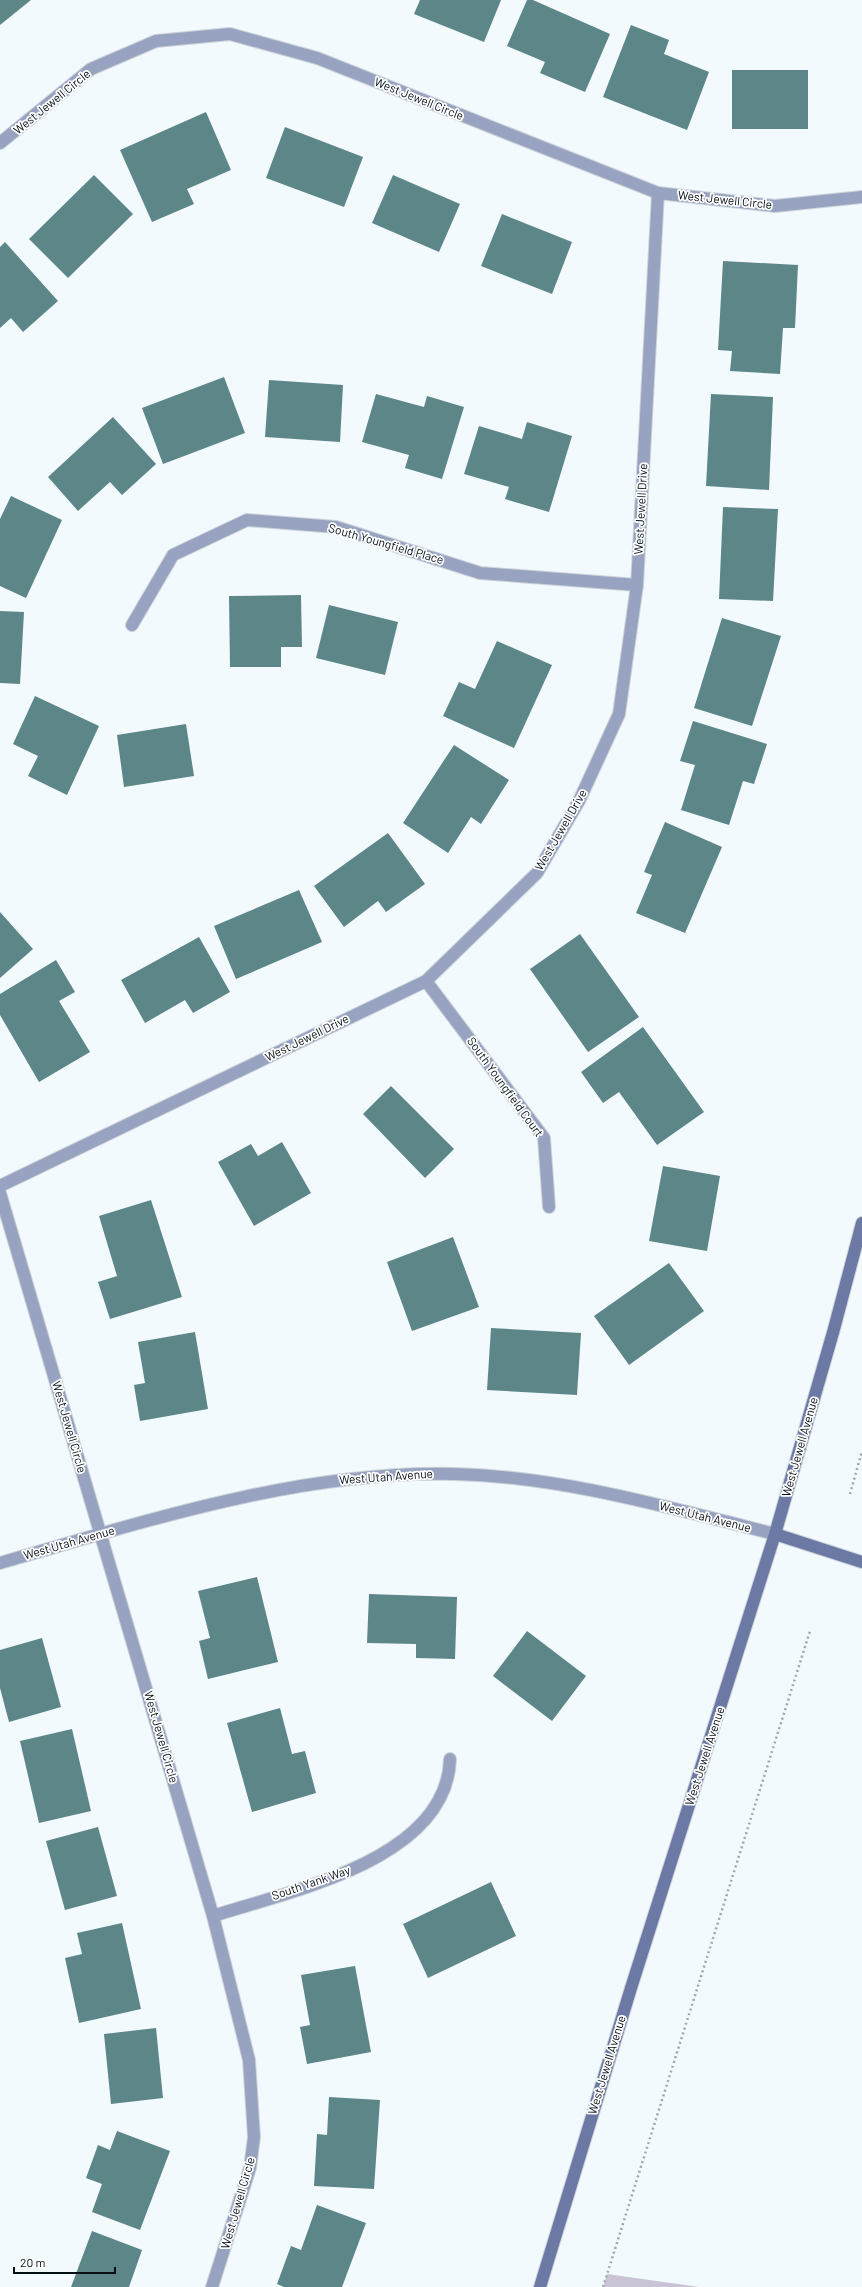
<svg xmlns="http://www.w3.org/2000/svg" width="862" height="2287" viewBox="0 0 862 2287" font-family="Barlow,sans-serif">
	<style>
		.green { fill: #cac3d5 }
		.building { fill: #5c8688 }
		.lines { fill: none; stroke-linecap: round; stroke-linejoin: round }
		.street-casing { stroke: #cdd4d9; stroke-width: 14 }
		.secondary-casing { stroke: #cdd4d9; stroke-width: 14 }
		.path { stroke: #a0a8ad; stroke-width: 2.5; stroke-dasharray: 2 3; stroke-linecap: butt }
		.street { stroke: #98a3c1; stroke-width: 12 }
		.secondary { stroke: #6b79a4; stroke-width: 12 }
		.labels { text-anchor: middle; stroke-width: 3.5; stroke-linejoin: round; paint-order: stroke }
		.street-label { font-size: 12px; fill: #030e15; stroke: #fff }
	</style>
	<rect width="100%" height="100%" fill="#f3fafe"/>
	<polygon class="green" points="607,2274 699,2287 603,2287"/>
	<g class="building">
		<polygon points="0,0 31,0 0,25"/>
		<polygon points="420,0 501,0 484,42 414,14"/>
		<polygon points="527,0 533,0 610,34 585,92 540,73 545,62 507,46"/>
		<polygon points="631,25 669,40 664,54 709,72 687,130 603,97"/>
		<rect x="732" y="70" width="76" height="59"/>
		<polygon points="206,112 231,170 187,189 194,204 152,222 120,150"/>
		<polygon points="285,127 363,157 344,207 266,178"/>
		<polygon points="94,175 133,214 68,278 29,239"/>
		<polygon points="393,175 460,204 439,252 372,223"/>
		<polygon points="502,214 572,242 552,294 481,266"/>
		<polygon points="5,242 58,301 23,332 11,318 0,328 0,247"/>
		<polygon points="723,261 798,265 795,328 783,328 780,374 730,371 732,351 718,350"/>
		<polygon points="224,377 245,433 163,464 142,408"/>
		<polygon points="269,380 343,385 340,442 265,437"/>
		<polygon points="376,394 424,407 427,396 464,407 442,479 405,468 409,455 362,442"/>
		<polygon points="711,394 773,397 769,490 706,486"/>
		<polygon points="113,417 156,464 122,495 110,482 78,511 48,477"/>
		<polygon points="527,422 572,436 549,512 505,499 509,487 464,474 479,426 522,439"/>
		<polygon points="11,496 62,520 26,598 0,586 0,519"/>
		<polygon points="723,507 778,509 773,601 719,599"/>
		<polygon points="301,595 302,647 281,647 281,667 230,667 229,596"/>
		<polygon points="329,605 398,622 385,675 316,658"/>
		<polygon points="0,611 24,612 20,684 0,683"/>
		<polygon points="722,618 781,636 752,726 694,708"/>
		<polygon points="497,641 552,665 514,748 443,716 459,682 475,689"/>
		<polygon points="35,696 99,726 67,795 28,776 38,756 13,744"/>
		<polygon points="693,721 767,744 754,784 743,781 729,825 681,810 695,765 680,761"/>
		<polygon points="186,724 194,776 124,787 117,735"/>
		<polygon points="454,745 509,780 481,824 471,817 448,853 403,823"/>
		<polygon points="665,822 722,847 685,933 636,913 652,875 644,872"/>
		<polygon points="388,833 425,884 386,912 378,901 344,927 314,886"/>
		<polygon points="299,890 322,942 236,979 214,926"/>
		<polygon points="0,912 33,949 0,978"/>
		<polygon points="580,934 639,1017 588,1052 530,969"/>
		<polygon points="199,937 230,992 193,1013 185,1000 145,1023 121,980"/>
		<polygon points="56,960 75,992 59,1001 90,1052 39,1082 0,1015 0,994"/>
		<polygon points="643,1027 704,1112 657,1145 619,1092 603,1103 581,1072"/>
		<polygon points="391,1086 454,1149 425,1178 363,1114"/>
		<polygon points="282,1142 311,1193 254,1226 218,1162 251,1144 258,1156"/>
		<polygon points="663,1166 720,1176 707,1251 649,1241"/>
		<polygon points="151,1200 182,1297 110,1319 98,1282 117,1276 99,1216"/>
		<polygon points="453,1237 479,1307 412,1331 387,1262"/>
		<polygon points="669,1263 704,1311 629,1365 594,1316"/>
		<polygon points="491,1328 581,1333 577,1395 487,1390"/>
		<polygon points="195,1332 208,1409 140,1421 134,1385 145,1383 138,1342"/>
		<polygon points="257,1577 278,1662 208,1679 199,1641 210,1638 198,1591"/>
		<polygon points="369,1594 457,1597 455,1659 416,1658 416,1644 367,1643"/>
		<polygon points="527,1631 586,1676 552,1721 493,1676"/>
		<polygon points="42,1638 61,1707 9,1722 0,1688 0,1650"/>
		<polygon points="280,1708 292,1754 305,1751 316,1793 252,1812 227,1723"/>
		<polygon points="72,1729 91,1811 39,1823 20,1741"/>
		<polygon points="98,1827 117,1896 65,1910 46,1841"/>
		<polygon points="491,1882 516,1936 428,1978 403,1924"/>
		<polygon points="122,1923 141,2009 79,2023 65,1958 82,1954 77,1933"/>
		<polygon points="355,1966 371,2052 307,2064 300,2027 310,2025 301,1975"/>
		<polygon points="156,2028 163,2098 111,2104 104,2034"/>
		<polygon points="329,2097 380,2100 374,2189 314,2186 317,2134 327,2135"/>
		<polygon points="117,2131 170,2151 140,2230 92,2212 102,2184 86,2178 98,2145 110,2150"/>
		<polygon points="317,2205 366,2223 342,2287 284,2287 277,2284 291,2246 301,2250"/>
		<polygon points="92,2231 142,2250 129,2287 71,2287"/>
	</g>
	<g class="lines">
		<g class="street-casing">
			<g id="street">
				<polyline points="0,143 91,69 156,41 230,34 317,58 658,193 775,206 862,197"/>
				<polyline points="132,625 173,555 247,520 336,527 480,573 637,585"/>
				<polyline points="426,981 544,1138 549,1207"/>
				<polyline points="0,1186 426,981 537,873 579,801 619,714 637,585 658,193"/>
				<polyline points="0,1193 213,1916 249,2060 254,2137 250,2168 212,2287"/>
				<path d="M0 1563C146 1521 302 1470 455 1474 565 1477 670 1508 775 1534"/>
				<path d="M213 1916C290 1891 447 1860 450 1759"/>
			</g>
		</g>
		<g class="secondary-casing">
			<g id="secondary">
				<polyline points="775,1534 862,1562"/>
				<polyline points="540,2287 631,1988 775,1534 834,1329 862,1223"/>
			</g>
		</g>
		<g class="path">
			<polyline points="850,1494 862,1451"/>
			<polyline points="603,2287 810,1631"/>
		</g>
		<use href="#street" class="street"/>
		<use href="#secondary" class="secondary"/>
	</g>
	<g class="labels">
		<g class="street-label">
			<text transform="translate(419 99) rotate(22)" y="4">West Jewell Circle</text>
			<text transform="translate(52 102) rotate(-39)" y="4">West Jewell Circle</text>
			<text transform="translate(725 200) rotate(6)" y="4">West Jewell Circle</text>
			<text transform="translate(641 509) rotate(-87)" y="4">West Jewell Drive</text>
			<text transform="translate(386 544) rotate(16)" y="4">South Youngfield Place</text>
			<text transform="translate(561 830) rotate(-60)" y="4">West Jewell Drive</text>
			<text transform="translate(307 1038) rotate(-26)" y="4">West Jewell Drive</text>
			<text transform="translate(505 1087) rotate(54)" y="4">South Youngfield Court</text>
			<text transform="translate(69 1427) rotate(74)" y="4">West Jewell Circle</text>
			<text transform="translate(800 1447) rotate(-74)" y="4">West Jewell Avenue</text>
			<text transform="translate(386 1477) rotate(-4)" y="4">West Utah Avenue</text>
			<text transform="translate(705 1517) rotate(14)" y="4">West Utah Avenue</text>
			<text transform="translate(69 1543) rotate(-16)" y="4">West Utah Avenue</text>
			<text transform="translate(161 1737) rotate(74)" y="4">West Jewell Circle</text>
			<text transform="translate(705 1756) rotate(-72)" y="4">West Jewell Avenue</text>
			<text transform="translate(311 1883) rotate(-19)" y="4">South Yank Way</text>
			<text transform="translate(607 2065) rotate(-73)" y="4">West Jewell Avenue</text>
			<text transform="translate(238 2203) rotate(-74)" y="4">West Jewell Circle</text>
		</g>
	</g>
	<path d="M14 2267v6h101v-6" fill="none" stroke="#030e15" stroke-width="2"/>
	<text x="20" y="2267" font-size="12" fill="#030e15" stroke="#ffffff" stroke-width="3" paint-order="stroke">20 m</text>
</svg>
